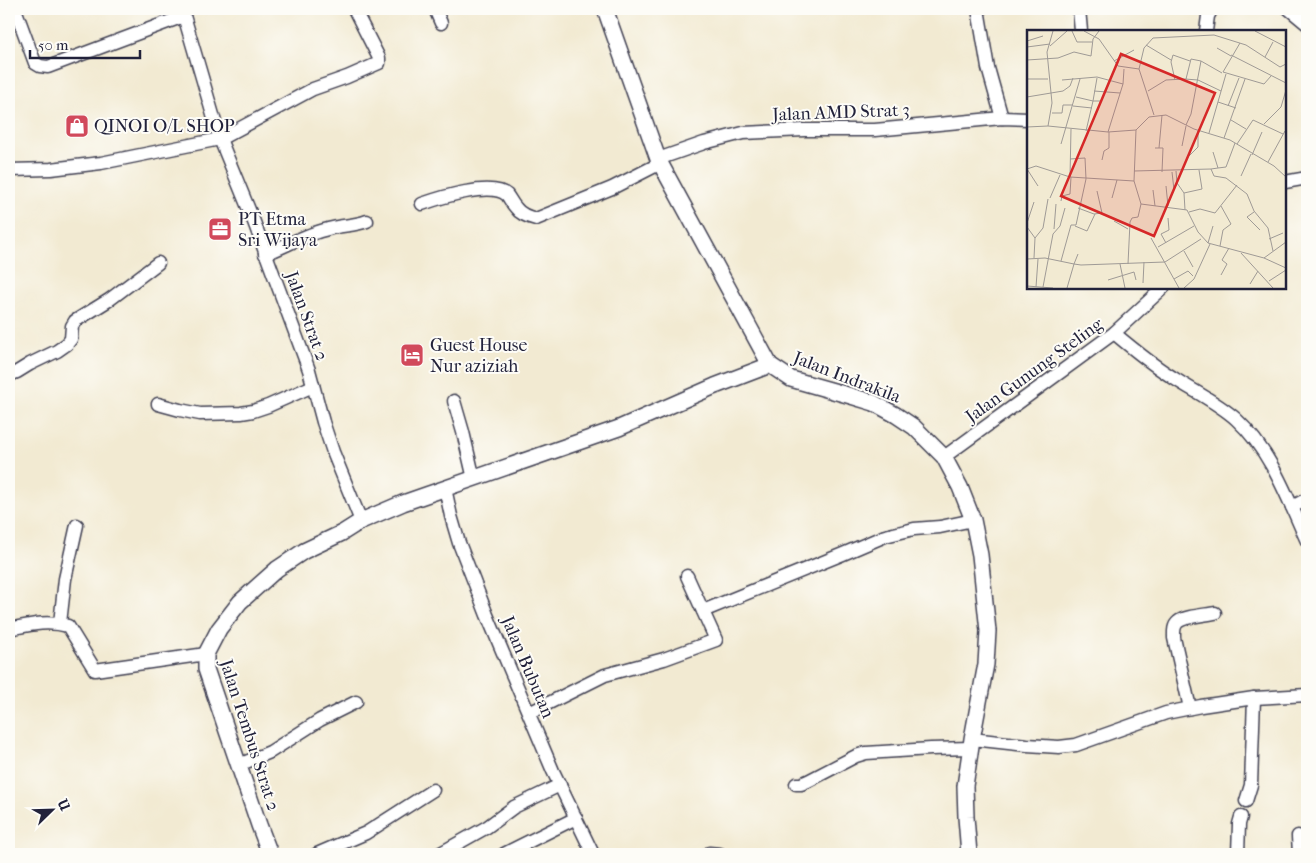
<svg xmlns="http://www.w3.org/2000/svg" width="1316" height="863" viewBox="0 0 1316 863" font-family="'IM FELL French Canon',serif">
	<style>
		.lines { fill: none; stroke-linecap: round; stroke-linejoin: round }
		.minor-casing { stroke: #414052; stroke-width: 15 }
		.tertiary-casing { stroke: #414052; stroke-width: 18 }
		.minor { stroke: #fff; stroke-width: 12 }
		.tertiary { stroke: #fff; stroke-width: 15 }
		.labels { text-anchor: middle; stroke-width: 4; stroke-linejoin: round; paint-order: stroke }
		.street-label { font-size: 18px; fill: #22223b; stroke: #fdfcf7 }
		.poi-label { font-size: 18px; fill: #22223b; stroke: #fdfcf7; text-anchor: start }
		.inset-road { fill: none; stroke: #9f9a96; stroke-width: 1 }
		.view { fill: #d62828; fill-opacity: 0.15; stroke: #d62828; stroke-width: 2.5 }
		.inset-edge { fill: none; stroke: #22223b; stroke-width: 2.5 }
	</style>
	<rect width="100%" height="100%" fill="#fdfcf7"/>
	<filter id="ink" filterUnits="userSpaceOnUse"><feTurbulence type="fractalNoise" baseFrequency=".02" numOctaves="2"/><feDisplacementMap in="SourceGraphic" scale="10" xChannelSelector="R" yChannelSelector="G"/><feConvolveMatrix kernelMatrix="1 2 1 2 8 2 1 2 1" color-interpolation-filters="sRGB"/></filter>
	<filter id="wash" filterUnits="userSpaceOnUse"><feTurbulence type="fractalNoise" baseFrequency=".0096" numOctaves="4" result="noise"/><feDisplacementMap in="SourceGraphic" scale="20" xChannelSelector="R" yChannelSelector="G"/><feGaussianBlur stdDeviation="1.12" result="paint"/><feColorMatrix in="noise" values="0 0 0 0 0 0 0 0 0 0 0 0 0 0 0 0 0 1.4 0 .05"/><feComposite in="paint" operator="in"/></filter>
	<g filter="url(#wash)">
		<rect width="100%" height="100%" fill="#f2ead2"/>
	</g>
	<g filter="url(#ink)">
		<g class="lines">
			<g class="minor-casing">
				<g id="minor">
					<polyline points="182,9 220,139 254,222 309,370 323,422 333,452 361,521"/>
					<polyline points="435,9 441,23"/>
					<polyline points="978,9 988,68 1002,118"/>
					<polyline points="1079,9 1081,31"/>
					<polyline points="1289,9 1307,24"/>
					<polyline points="9,11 11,11 17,14 35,63 40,66 48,67 184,16"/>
					<polyline points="1206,31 1208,16 1212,9"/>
					<polyline points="658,159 704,143 743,133 804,130 875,130 1002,118 1028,119"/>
					<polyline points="9,170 51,169 101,163 220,139 313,89 347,77 379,63 379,58 354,9"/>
					<polyline points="1285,182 1307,178"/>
					<path d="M422 204C439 198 492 181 507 195 510 199 512 204 516 208 520 214 528 217 536 219L612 188 661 163"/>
					<path d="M265 254C286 246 306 234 328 229 341 225 354 226 367 221"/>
					<path d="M1114 333C1133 349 1151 364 1172 377 1193 391 1217 402 1236 419 1271 451 1288 499 1307 541"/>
					<polyline points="9,374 12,374 17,372 30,364 57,351 67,344 71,339 72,326 75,321 109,300 158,263"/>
					<polyline points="454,401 463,432 474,479"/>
					<polyline points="158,404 180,410 200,414 241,413 253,411 268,406 313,386"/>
					<polyline points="944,457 1114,333 1163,288"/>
					<polyline points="445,488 451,516 459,543 487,615 553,771 593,854"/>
					<polyline points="1292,507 1307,499"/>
					<polyline points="703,611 843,554 885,536 914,529 940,527 973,520"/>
					<polyline points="60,623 65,579 77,525"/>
					<path d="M9 629C29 625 47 620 68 626L95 670 206 654"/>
					<path d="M1190 708 1174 638C1174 633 1173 626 1178 622 1185 616 1206 615 1215 613"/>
					<polyline points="529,713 605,675 664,659 716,640 687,576"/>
					<polyline points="972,739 1027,745 1059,747 1076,745 1166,713 1201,706 1254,698 1307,695"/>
					<polyline points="239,765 270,752 320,720 356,702"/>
					<polyline points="796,784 801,784 808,781 856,756 866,753 931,749 971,748"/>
					<polyline points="1246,801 1251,785 1254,698"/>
					<polyline points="1298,836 1299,854"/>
					<polyline points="709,853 720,854"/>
					<polyline points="317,854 366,833 433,790"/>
					<polyline points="439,854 487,827 514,807 560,785"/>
					<polyline points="504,854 576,818"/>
					<polyline points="1238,854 1239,824 1241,817"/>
				</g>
			</g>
			<g class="tertiary-casing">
				<g id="tertiary">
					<polyline points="605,9 658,159 770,365 791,379 851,396 874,403 896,415 914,427 944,457 960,487 973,520 980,555 988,631 986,664 972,739 965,786 966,817 969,854"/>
					<polyline points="270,854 259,825 206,669 206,654 219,629 240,602 277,569 304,551 342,533 361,521 403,503 619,428 715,386 770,365"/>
				</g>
			</g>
			<use href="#minor" class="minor"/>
			<use href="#tertiary" class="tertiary"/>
		</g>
	</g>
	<defs>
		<g id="shop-square" transform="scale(1.25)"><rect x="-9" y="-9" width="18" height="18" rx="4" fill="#d1495b" stroke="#fdfcf7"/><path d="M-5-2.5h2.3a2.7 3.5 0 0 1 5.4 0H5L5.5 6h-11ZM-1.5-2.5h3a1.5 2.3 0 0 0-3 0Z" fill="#fff"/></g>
		<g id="office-square" transform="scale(1.25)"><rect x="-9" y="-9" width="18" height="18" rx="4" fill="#d1495b" stroke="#fdfcf7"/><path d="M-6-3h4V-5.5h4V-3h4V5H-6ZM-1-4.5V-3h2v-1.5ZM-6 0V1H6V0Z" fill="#fff"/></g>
		<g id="hotel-square" transform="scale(1.25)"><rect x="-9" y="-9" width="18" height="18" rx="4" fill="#d1495b" stroke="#fdfcf7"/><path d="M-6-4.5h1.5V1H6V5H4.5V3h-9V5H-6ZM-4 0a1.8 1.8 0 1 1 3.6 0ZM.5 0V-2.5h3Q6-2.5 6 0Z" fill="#fff"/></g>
	</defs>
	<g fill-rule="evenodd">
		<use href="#shop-square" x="77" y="126"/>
		<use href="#office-square" x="220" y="229"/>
		<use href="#hotel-square" x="412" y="355"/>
	</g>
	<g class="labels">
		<g class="street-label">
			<text transform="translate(841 112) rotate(-2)" y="6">Jalan AMD Strat 3</text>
			<text transform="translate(307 316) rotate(70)" y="6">Jalan Strat 2</text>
			<text transform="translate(1034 370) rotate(-36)" y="6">Jalan Gunung Steling</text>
			<text transform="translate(847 377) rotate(21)" y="6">Jalan Indrakila</text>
			<text transform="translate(528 667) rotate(67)" y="6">Jalan Bubutan</text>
			<text transform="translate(250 735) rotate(72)" y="6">Jalan Tembus Strat 2</text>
		</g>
		<g class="poi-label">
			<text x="94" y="132">QINOI O/L SHOP</text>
			<text x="238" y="225">PT Etma<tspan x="238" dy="21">Sri Wijaya</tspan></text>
			<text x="430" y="351">Guest House<tspan x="430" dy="21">Nur aziziah</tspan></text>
		</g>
	</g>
	<g transform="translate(1027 30)">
		<rect width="259" height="259" fill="#f2ead2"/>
		<path class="inset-road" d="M45 1 50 12H65M57 1 72 9 91 36 112 39M228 1 259 17M0 11 16 6M213 13 196 42 237 54 244 46M119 15 144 30M23 16 40 1M0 17 23 14M190 18 204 26M204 25 259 53M238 27 246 12M0 30 31 28 47 22 64 26 66 9 72 1M87 31 107 20M174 31 195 43M0 49H21M35 50 70 47 96 54M148 50 144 32 146 25 163 31M67 61 93 63M121 61 139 50 158 49 171 50 194 61M0 67 36 61 43 56 46 48M49 67 66 71 70 48M191 72 209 78M46 76 65 78M201 76 212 48M25 83H35L36 75H46M127 85 112 39 117 18 126 8 187 5 219 15 253 37 259 34M204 90 219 99M237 94 254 77 259 60M159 95 164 84 174 31 164 29 159 49M21 96 25 73 20 22 26 1M0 97 21 96 81 102 109 100 122 87 139 85 167 99 203 110 247 136 259 147M109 100 107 151 114 174 160 180 171 202 181 213 237 228 259 238M59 101 66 71H73M81 102 96 54 97 39M182 103 199 44M197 108 218 49M34 114 53 49M210 114 226 90 256 104M155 116 159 96M128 118H136L135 142M132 118 135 85M225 125 235 102M159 129 171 117V101M75 130 77 121 82 118V102M241 132 258 101M191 138 199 137 208 113M0 139 9 136 43 147 107 151M0 139 11 156M184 139 191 138 186 122M107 141 184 139 187 146 199 148 220 164 227 181 241 198 246 221M149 141 150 153 157 163 158 180M145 142 147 160M214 146 224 124M43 147 44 99M139 156 141 176M126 160 128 176M157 163 175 159 172 140M23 168 33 145M85 168 90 150M34 171 35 166 43 164 44 147M51 178 67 184 75 183 70 161M162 182 173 179 188 183 210 155M227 182 220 187 233 200M87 191 101 199M0 193 7 172M48 196 60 201 68 184M0 197 8 208 7 228M27 199 29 174M8 208 16 198 21 169M124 208 152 258M242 209 256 203M139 213 134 204 142 200 141 188M181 213 186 196M193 216 196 200 204 194 194 176M131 217 167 196M157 221 166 237M214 223 246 258M51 224 47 234 54 235 138 232M237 228 259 212M0 229 18 228 47 234 40 258M34 231 44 195H49L59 149 58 128 43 129M138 232 174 209M93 234 98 258M101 234 103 192 105 188 111 187 114 174M194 245 200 234 195 230 202 218M147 249 161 241 166 246M81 250 107 242 109 250M242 251 259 240M116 253 117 232M223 254 231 241M0 256 26 258M9 257 11 229M16 257 26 204 33 196 38 178M157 258 167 249 183 214"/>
		<path class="view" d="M94 24 188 63 127 206 34 166Z"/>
		<rect width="259" height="259" class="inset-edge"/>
	</g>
	<rect width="1316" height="863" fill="none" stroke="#fdfcf7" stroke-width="30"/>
	<g transform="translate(52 810) rotate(67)" stroke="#fdfcf7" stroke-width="4" paint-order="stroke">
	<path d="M0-4L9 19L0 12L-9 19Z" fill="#22223b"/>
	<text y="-8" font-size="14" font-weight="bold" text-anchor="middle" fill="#22223b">U</text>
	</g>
	<path d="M30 50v8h110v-8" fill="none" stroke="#22223b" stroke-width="2.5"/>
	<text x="38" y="50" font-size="15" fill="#22223b" stroke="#fdfcf7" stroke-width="4" paint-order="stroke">50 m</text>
</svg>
